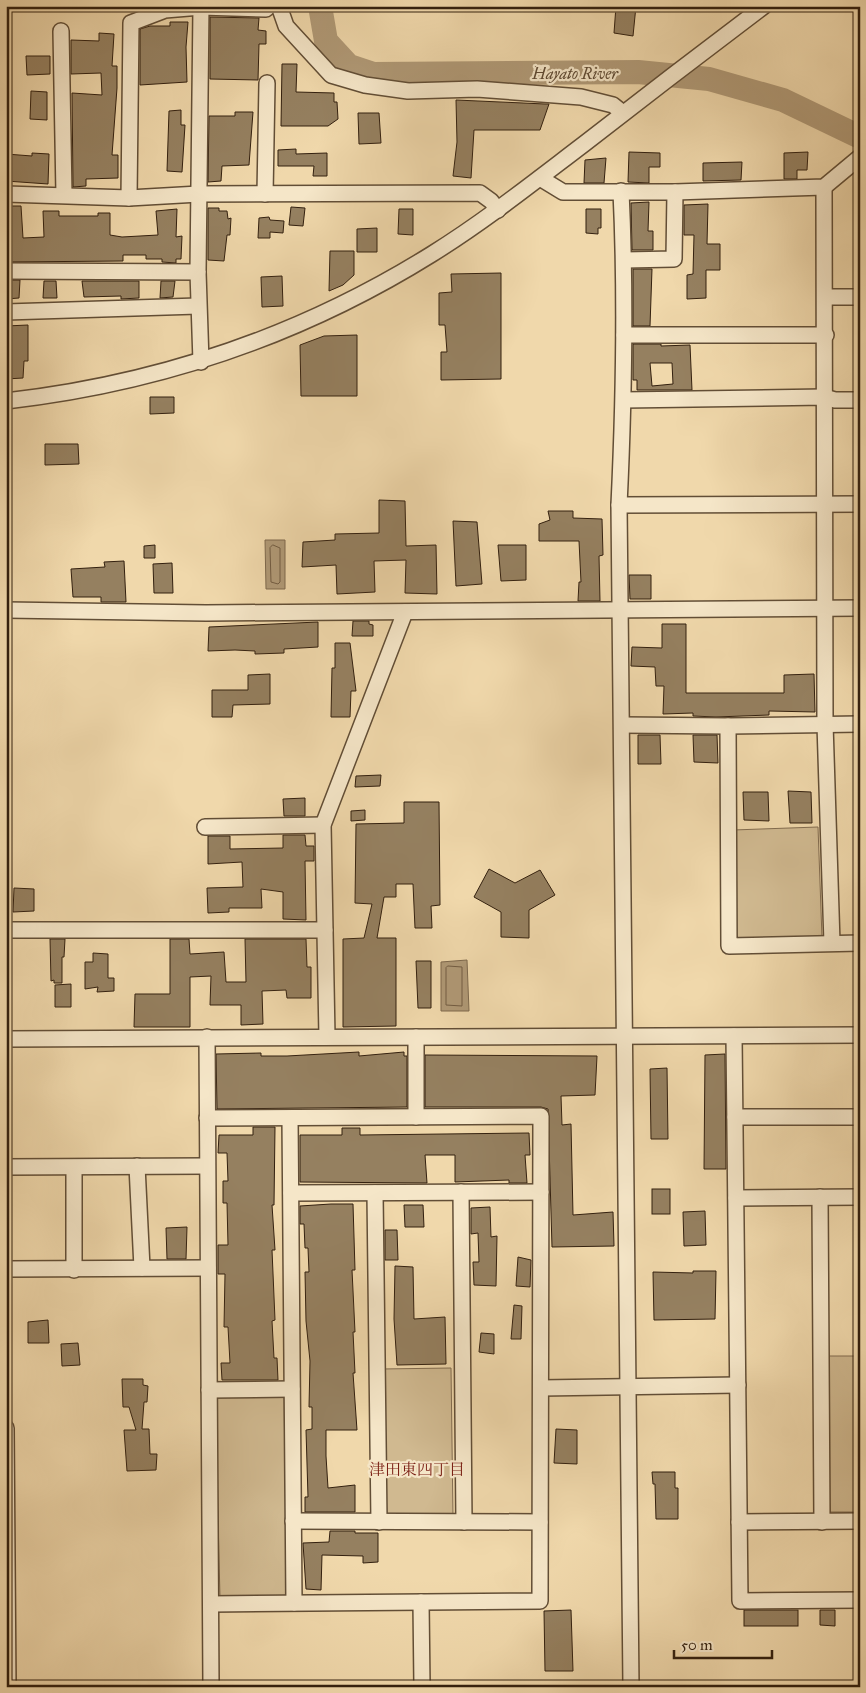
<svg xmlns="http://www.w3.org/2000/svg" width="866" height="1693" viewBox="0 0 866 1693" font-family="'IM FELL Great Primer','Noto Serif JP',serif">
	<style>
		.green { fill: #d0b990; stroke: #826c50 }
		.water { fill: #b09976; stroke: #7e694d }
		.lines { fill: none; stroke-linecap: round; stroke-linejoin: round }
		.shore { stroke: #725c42; stroke-width: 1 }
		.river { stroke: #b09976; stroke-width: 24 }
		.building { fill: #958060; stroke: #33200f; fill-rule: evenodd }
		.minor-casing { stroke: #624e36; stroke-width: 18 }
		.minor { stroke: #f5e6c8; stroke-width: 15 }
		.labels { text-anchor: middle; stroke-width: 4.5; stroke-linejoin: round; paint-order: stroke }
		.water-label { font-size: 16px; font-style: italic; fill: #5f4a33; stroke: #f5e6c8 }
		.neighbourhood-label { font-size: 16px; fill: #7a1f14; stroke: #f5e6c8 }
	</style>
	<rect width="100%" height="100%" fill="#f0d8ab"/>
	<filter id="stains"><feTurbulence type="fractalNoise" baseFrequency=".004" numOctaves="4"/><feColorMatrix values="0 0 0 0 .2 0 0 0 0 .09 0 0 0 0 .02 0 0 0 .5 -.17"/></filter>
	<radialGradient id="worn" r=".72"><stop offset=".6" stop-color="#630" stop-opacity="0"/><stop offset="1" stop-color="#630" stop-opacity=".3"/></radialGradient>
	<g class="green">
		<polygon points="818,827 822,938 734,941 733,830"/>
		<rect x="827" y="1356" width="33" height="156"/>
		<polygon points="451,1368 453,1517 383,1518 381,1369"/>
		<polygon points="284,1395 287,1600 220,1598 215,1396"/>
	</g>
	<g class="water">
		<polygon points="265,540 285,540 285,589 266,589"/>
		<polygon points="467,960 469,1011 441,1011 441,962"/>
	</g>
	<g class="lines">
		<g class="shore">
			<polygon points="273,545 280,548 280,582 278,584 271,582 270,548"/>
			<polygon points="448,966 462,967 462,1006 446,1005 446,968"/>
		</g>
		<polyline class="river" points="320,6 326,41 349,66 373,74 638,72 709,79 783,100 860,137"/>
	</g>
	<g class="building">
		<polygon points="616,6 636,6 633,36 614,33"/>
		<polygon points="210,17 259,18 258,30 266,31 266,44 259,44 258,80 210,79"/>
		<polygon points="170,22 188,22 186,47 187,82 140,85 140,29 150,26 170,26"/>
		<polygon points="99,33 114,34 112,66 117,66 117,88 112,155 118,155 118,178 86,179 86,186 73,187 72,93 102,95 101,73 71,74 71,40 99,41"/>
		<polygon points="26,56 50,56 50,74 27,75"/>
		<polygon points="282,64 297,64 296,92 334,93 334,102 337,102 338,119 328,126 281,126"/>
		<polygon points="31,91 47,92 47,120 30,119"/>
		<polygon points="456,100 545,104 549,104 540,130 474,130 471,178 453,176 457,142"/>
		<polygon points="181,110 181,125 185,125 182,172 167,171 169,111"/>
		<polygon points="235,112 253,112 249,165 222,166 221,181 208,182 209,116 235,116"/>
		<polygon points="358,113 379,113 381,143 359,144"/>
		<polygon points="296,149 296,154 327,153 327,176 313,176 314,166 278,166 278,150"/>
		<polygon points="629,152 660,153 660,167 649,167 649,183 628,182"/>
		<polygon points="808,152 807,170 797,170 797,179 784,179 784,153"/>
		<polygon points="32,153 49,154 48,184 6,181 6,154 32,156"/>
		<polygon points="606,158 604,183 584,183 585,160"/>
		<polygon points="742,162 741,180 703,181 703,163"/>
		<polygon points="649,202 648,231 653,231 653,250 632,250 631,203"/>
		<polygon points="708,204 707,244 720,244 720,270 706,270 706,298 687,299 687,275 693,274 694,235 684,235 684,205"/>
		<polygon points="6,206 21,206 23,238 44,237 43,211 59,211 59,216 98,216 98,213 110,213 110,235 122,237 158,235 156,211 177,209 176,237 182,236 181,259 176,259 176,263 162,262 162,259 146,259 146,255 123,255 123,261 6,262"/>
		<polygon points="291,207 305,208 303,226 289,225"/>
		<polygon points="208,208 219,208 219,211 227,211 228,219 231,218 230,235 227,235 224,261 208,260"/>
		<polygon points="399,209 413,209 413,235 398,234"/>
		<polygon points="586,209 601,209 601,228 598,228 598,234 586,233"/>
		<polygon points="269,217 270,220 284,221 283,233 270,232 270,238 258,238 259,218"/>
		<polygon points="377,228 377,252 357,252 357,229"/>
		<polygon points="330,251 354,251 354,275 343,285 329,291"/>
		<polygon points="633,269 652,269 650,326 633,326"/>
		<polygon points="501,273 501,379 441,380 441,352 447,352 445,325 439,325 439,293 452,292 451,274"/>
		<polygon points="282,276 283,306 262,307 261,277"/>
		<polygon points="6,280 20,280 19,298 6,299"/>
		<polygon points="44,281 56,281 57,298 43,298"/>
		<polygon points="82,281 139,281 139,298 121,299 121,296 84,297"/>
		<polygon points="161,281 175,281 173,297 160,298"/>
		<polygon points="28,325 28,361 24,361 23,378 6,379 6,326"/>
		<polygon points="357,335 357,396 301,396 300,345 324,336"/>
		<path d="M633 344H661V346L690 345 692 390H637V380H633ZM650 363H672L673 384 652 386Z"/>
		<polygon points="150,397 174,397 174,413 150,414"/>
		<polygon points="45,444 78,444 79,464 45,465"/>
		<polygon points="379,500 405,501 406,546 436,545 437,594 405,593 406,560 374,561 375,592 337,594 336,565 302,567 303,542 335,540 335,534 379,533"/>
		<polygon points="548,511 573,511 573,518 602,519 603,555 599,556 600,601 578,601 579,582 581,582 579,541 539,541 539,524 550,520"/>
		<polygon points="453,521 477,522 482,584 456,586"/>
		<polygon points="155,545 155,558 144,558 144,546"/>
		<polygon points="498,545 526,545 526,580 501,581"/>
		<polygon points="124,561 126,602 101,602 101,597 73,597 71,569 105,567 104,562"/>
		<polygon points="172,563 173,593 154,593 153,564"/>
		<polygon points="629,575 651,575 651,599 630,599"/>
		<polygon points="353,621 369,621 369,624 373,625 373,636 352,636"/>
		<polygon points="318,622 318,647 284,649 284,653 255,654 255,651 235,650 208,651 209,627"/>
		<polygon points="662,624 686,624 686,693 784,693 784,675 814,674 815,712 769,711 769,715 716,717 693,716 693,713 663,714 664,686 656,686 655,667 631,666 632,647 662,648"/>
		<polygon points="335,643 350,643 356,691 351,691 350,717 331,717 332,668 335,668"/>
		<polygon points="270,674 270,704 233,705 232,717 212,717 212,690 248,690 248,675"/>
		<polygon points="638,735 660,735 661,764 638,764"/>
		<polygon points="693,735 717,735 718,763 694,762"/>
		<polygon points="381,775 380,786 355,787 356,776"/>
		<polygon points="788,791 811,792 812,823 790,823"/>
		<polygon points="743,792 768,792 769,821 744,820"/>
		<polygon points="305,798 305,816 284,816 283,799"/>
		<polygon points="404,802 439,802 440,905 431,906 432,928 415,928 413,884 396,884 396,897 384,897 377,938 396,938 396,1026 343,1027 343,939 364,938 372,904 355,903 356,824 404,823"/>
		<polygon points="365,810 365,820 351,821 351,811"/>
		<polygon points="283,835 305,835 306,846 314,846 314,861 305,861 306,920 283,919 283,892 261,889 262,908 229,908 229,912 208,913 207,888 243,887 242,862 208,864 208,836 230,836 230,849 283,848"/>
		<polygon points="489,869 515,883 540,870 555,895 529,910 529,938 501,937 501,912 474,897"/>
		<polygon points="14,888 34,889 34,911 13,912"/>
		<polygon points="50,939 65,939 64,957 62,957 62,983 54,983 54,980 51,981"/>
		<polygon points="170,939 189,939 190,954 224,952 226,982 246,982 245,939 306,939 307,967 311,967 311,998 287,998 286,990 262,991 263,1024 241,1025 241,1005 210,1005 211,976 190,977 190,1027 134,1027 135,994 170,994"/>
		<polygon points="93,953 108,954 108,978 114,978 114,991 97,992 98,987 85,989 85,962 93,962"/>
		<polygon points="416,961 431,961 431,1008 418,1008"/>
		<polygon points="71,984 71,1007 55,1007 55,985"/>
		<polygon points="359,1052 359,1056 404,1052 404,1056 407,1056 407,1107 217,1109 216,1054 261,1053 261,1056 287,1056"/>
		<polygon points="725,1054 726,1169 704,1169 705,1055"/>
		<polygon points="425,1055 597,1056 595,1095 561,1096 562,1125 571,1124 573,1215 613,1212 614,1246 552,1247 548,1109 541,1107 425,1107"/>
		<polygon points="667,1068 668,1139 651,1139 650,1069"/>
		<polygon points="253,1127 275,1127 274,1205 272,1205 275,1250 272,1250 275,1320 272,1321 274,1358 277,1358 278,1380 222,1380 221,1363 230,1363 228,1327 224,1327 225,1274 218,1274 218,1245 228,1245 227,1203 223,1203 223,1181 228,1181 227,1153 218,1153 219,1135 253,1135"/>
		<polygon points="342,1128 360,1128 360,1135 529,1133 530,1155 525,1155 527,1183 509,1183 509,1180 455,1182 455,1155 425,1155 427,1183 300,1182 300,1135 342,1135"/>
		<rect x="652" y="1189" width="18" height="25"/>
		<polygon points="331,1204 353,1204 355,1270 352,1270 355,1332 353,1332 355,1373 353,1373 357,1430 326,1430 326,1456 328,1488 355,1485 355,1512 305,1512 305,1497 308,1497 306,1430 312,1429 312,1407 309,1407 310,1361 306,1321 305,1272 309,1272 308,1248 305,1248 304,1224 300,1224 300,1206"/>
		<polygon points="404,1205 423,1205 424,1227 405,1227"/>
		<polygon points="490,1207 491,1237 497,1236 496,1286 474,1285 473,1262 479,1262 478,1233 471,1234 471,1208"/>
		<polygon points="705,1211 706,1245 684,1246 683,1212"/>
		<polygon points="187,1227 186,1259 167,1259 166,1228"/>
		<polygon points="385,1230 397,1230 398,1260 385,1260"/>
		<polygon points="518,1257 531,1260 530,1287 516,1286"/>
		<polygon points="395,1266 413,1267 414,1319 445,1317 446,1364 397,1365 394,1319"/>
		<polygon points="693,1271 716,1271 715,1319 654,1320 653,1272 693,1273"/>
		<polygon points="514,1305 522,1306 521,1339 511,1339"/>
		<polygon points="48,1320 49,1343 28,1343 28,1322"/>
		<polygon points="481,1333 494,1334 494,1354 479,1352"/>
		<polygon points="78,1343 80,1365 62,1366 61,1344"/>
		<polygon points="122,1379 143,1379 143,1385 148,1386 147,1402 144,1402 142,1429 149,1429 150,1454 157,1454 156,1470 127,1471 124,1430 136,1430 129,1407 123,1407"/>
		<polygon points="556,1429 577,1430 577,1464 554,1463"/>
		<polygon points="652,1472 675,1472 675,1488 678,1488 678,1519 656,1519 655,1484 653,1484"/>
		<polygon points="330,1531 355,1531 355,1533 378,1533 378,1562 363,1563 363,1556 322,1555 321,1590 306,1589 303,1543 329,1542"/>
		<polygon points="571,1610 573,1671 545,1671 544,1611"/>
		<rect x="744" y="1610" width="54" height="16"/>
		<polygon points="820,1610 835,1610 835,1626 820,1625"/>
	</g>
	<g class="lines">
		<g class="minor-casing">
			<g id="minor">
				<polyline points="279,6 286,26 331,75 365,85 408,91 477,89 581,97 613,105 623,113"/>
				<polyline points="201,7 198,272 201,362"/>
				<polyline points="61,31 64,195"/>
				<polyline points="540,178 563,192 675,192 824,187 860,157"/>
				<polyline points="824,187 825,724 832,943"/>
				<path d="M621 191C626 296 624 400 619 505L631 1687"/>
				<polyline points="6,194 129,198 199,194 480,193 491,201 498,210"/>
				<polyline points="265,194 267,83"/>
				<polyline points="129,198 131,23 165,10 201,7 266,9 269,6"/>
				<polyline points="625,260 674,259 675,192"/>
				<polyline points="6,271 198,272"/>
				<polyline points="826,297 860,297"/>
				<polyline points="6,312 198,306"/>
				<polyline points="624,335 826,335"/>
				<polyline points="624,400 824,397 835,400 860,400"/>
				<path d="M6 401C157 384 302 335 432 254 485 221 534 182 584 144 643 98 703 52 764 6"/>
				<polyline points="619,505 860,504"/>
				<polyline points="6,610 206,613 860,608"/>
				<polyline points="622,725 728,726 860,724"/>
				<polyline points="728,726 729,946 860,943"/>
				<polyline points="205,827 323,825"/>
				<polyline points="6,930 325,930"/>
				<polyline points="734,1036 740,1601 860,1600"/>
				<polyline points="207,1037 211,1687"/>
				<polyline points="327,1037 323,825 405,612"/>
				<polyline points="416,1037 416,1117"/>
				<polyline points="6,1039 860,1035"/>
				<polyline points="735,1117 860,1117"/>
				<polyline points="207,1118 541,1116 540,1601 211,1604"/>
				<polyline points="290,1118 294,1603"/>
				<polyline points="137,1166 142,1268"/>
				<polyline points="6,1167 207,1166"/>
				<polyline points="74,1168 74,1270"/>
				<polyline points="461,1192 464,1522"/>
				<polyline points="291,1193 541,1192"/>
				<polyline points="375,1193 379,1522"/>
				<polyline points="820,1197 822,1522"/>
				<polyline points="736,1198 860,1197"/>
				<polyline points="6,1269 208,1268"/>
				<polyline points="541,1388 738,1385"/>
				<polyline points="209,1390 292,1389"/>
				<polyline points="6,1428 8,1687"/>
				<polyline points="293,1521 540,1522"/>
				<polyline points="739,1522 860,1521"/>
				<polyline points="421,1602 422,1687"/>
			</g>
		</g>
		<use href="#minor" class="minor"/>
	</g>
	<g class="labels">
		<g class="water-label">
			<text x="575" y="79">Hayato River</text>
		</g>
		<g class="neighbourhood-label">
			<text x="417" y="1475">津田東四丁目</text>
		</g>
	</g>
	<rect width="866" height="1693" fill="none" stroke="#f0d8ab" stroke-width="25"/>
	<rect x="8" y="8" width="851" height="1678" fill="none" stroke="#33200f" stroke-width="2.5"/>
	<rect x="12" y="12" width="841" height="1668" fill="none" stroke="#33200f"/>
	<path d="M674 1650v8h98v-8" fill="none" stroke="#33200f" stroke-width="2.5"/>
	<text x="681" y="1650" font-size="15" fill="#33200f" stroke="#f5e6c8" stroke-width="4" paint-order="stroke">50 m</text>
	<rect width="100%" height="100%" filter="url(#stains)"/>
	<rect width="100%" height="100%" fill="url(#worn)"/>
</svg>
